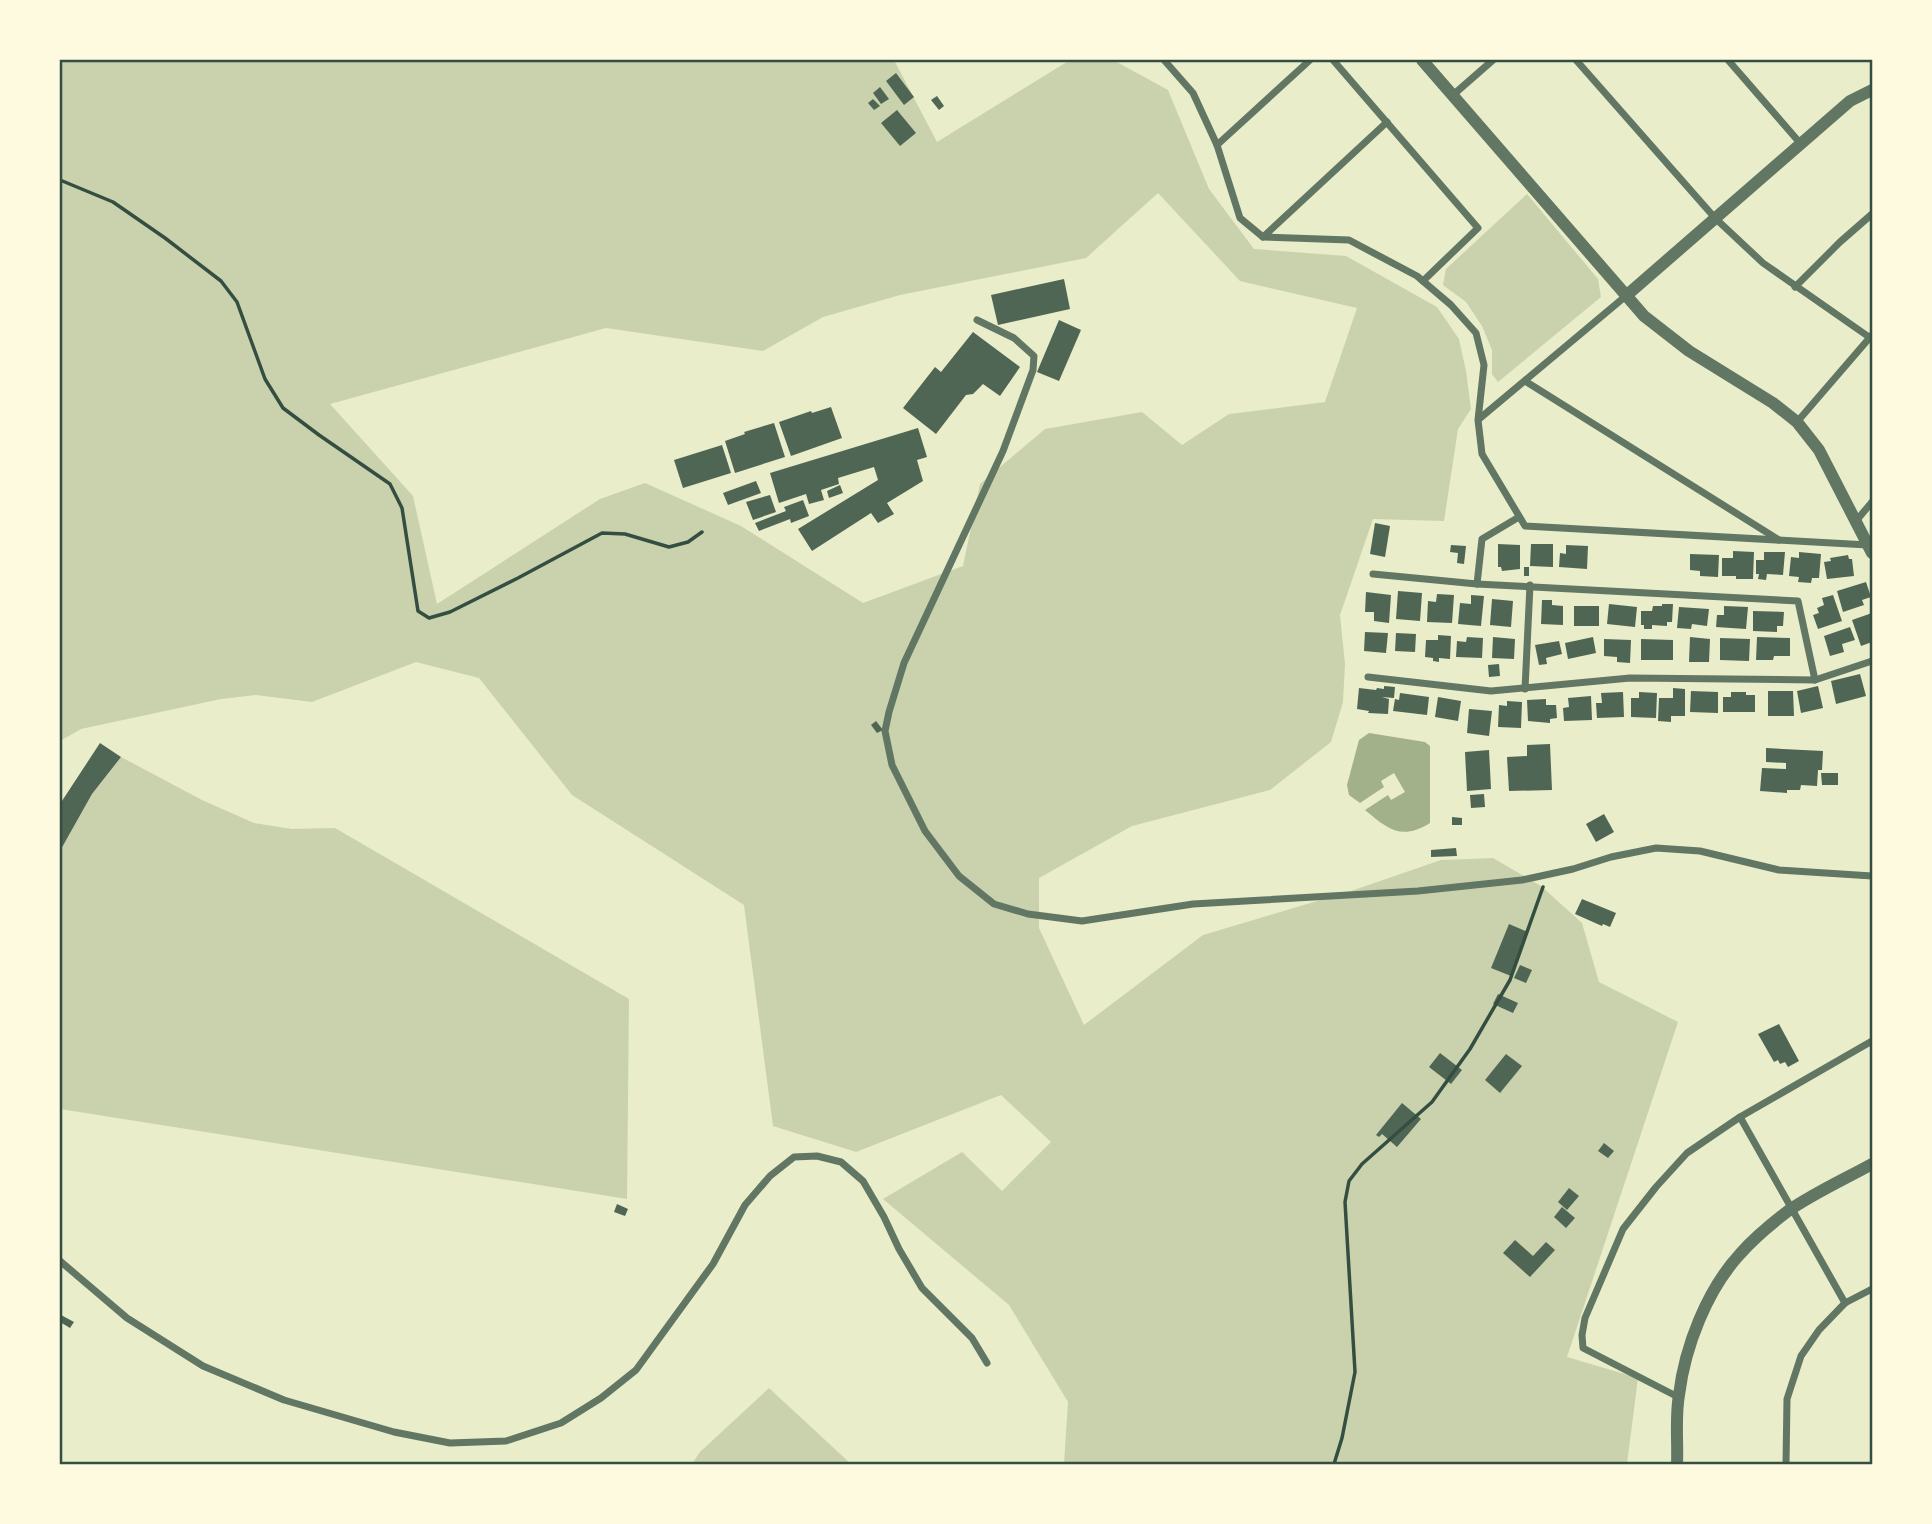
<svg xmlns="http://www.w3.org/2000/svg" width="1932" height="1524" viewBox="0 0 1932 1524" font-family="Montserrat,sans-serif">
	<style>
		.green { fill: #cad2ad; fill-rule: evenodd }
		.water { fill: #a3b18a }
		.building { fill: #4f6655 }
		.lines { fill: none; stroke-linecap: round; stroke-linejoin: round }
		.path { stroke: #344e41; stroke-width: 3.5 }
		.minor { stroke: #617663; stroke-width: 7 }
		.tertiary { stroke: #617663; stroke-width: 12 }
		.neatline { fill: none; stroke: #344e41; stroke-width: 2.5 }
	</style>
	<rect width="100%" height="100%" fill="#e9edc9"/>
	<g class="green">
		<path d="M60 60H894L937 142 1070 60H1113L1168 90 1209 189 1254 249 1346 256 1437 307 1459 339 1466 371 1471 409 1458 429 1444 521 1373 519 1340 615 1345 664 1343 702 1331 742 1270 790 1132 826 1039 878V928L1084 1025 1203 935 1351 891 1441 860 1493 858 1541 886 1582 923 1599 982 1678 1022 1567 1357 1638 1378 1627 1464H1064L1068 1402 1009 1305 883 1199 962 1152 1002 1191 1051 1142 1001 1095 856 1152 773 1126 744 905 572 795 479 678 416 662 312 702 256 695 221 699 81 729 60 741ZM1158 193 1240 281 1357 308 1325 402 1229 414 1182 445 1142 412 1045 429 980 484 963 566 863 603 741 526 645 483 600 499 437 604 413 496 330 404 606 328 763 351 823 317 900 295 1086 258Z"/>
		<polygon points="1527,194 1598,279 1601,297 1498,382 1492,374 1492,350 1482,326 1466,302 1443,285 1446,269"/>
		<polygon points="121,757 202,800 254,823 292,829 335,828 629,999 627,1199 60,1109 60,851 92,794"/>
		<polygon points="769,1388 851,1464 692,1464 700,1452"/>
	</g>
	<path class="water" d="M1369 733 1425 742 1430 746V823C1401 841 1388 829 1365 810L1388 795 1391 800 1405 792 1394 773 1381 781 1384 787 1360 803 1349 795 1347 785 1359 740Z"/>
	<g class="building">
		<polygon points="896,73 914,97 904,105 886,81"/>
		<polygon points="880,87 889,99 881,104 873,93"/>
		<polygon points="937,96 944,106 939,110 931,100"/>
		<polygon points="873,99 880,106 874,110 868,103"/>
		<polygon points="897,110 916,133 900,146 881,123"/>
		<polygon points="1064,279 1070,309 998,325 991,295"/>
		<polygon points="1059,320 1081,330 1059,381 1037,372"/>
		<polygon points="973,332 1020,367 1000,396 983,384 973,394 966,395 936,434 903,408 935,367 941,372"/>
		<polygon points="831,407 842,438 791,456 779,422 811,411 812,413"/>
		<polygon points="774,423 785,457 735,473 725,441 745,434 744,432"/>
		<polygon points="918,428 927,457 917,460 923,481 887,503 894,514 878,523 871,513 812,551 798,529 878,480 874,467 838,478 839,484 821,490 824,500 809,504 806,494 779,503 770,473"/>
		<polygon points="722,445 731,473 683,488 674,460"/>
		<polygon points="756,481 761,493 728,505 723,493"/>
		<polygon points="840,485 843,493 829,498 827,491"/>
		<polygon points="770,495 776,512 753,520 746,502"/>
		<polygon points="803,500 809,516 791,523 790,519 759,531 755,523 786,511 784,507"/>
		<polygon points="1375,523 1390,526 1385,557 1370,554"/>
		<polygon points="1498,544 1520,545 1520,569 1502,571 1501,567 1498,567"/>
		<polygon points="1531,544 1553,544 1553,567 1530,566"/>
		<polygon points="1451,545 1466,546 1464,564 1457,563 1458,553 1450,552"/>
		<polygon points="1566,545 1588,546 1587,569 1559,567 1560,553 1566,554"/>
		<polygon points="1733,551 1754,552 1753,579 1736,579 1736,576 1722,576 1722,558 1733,558"/>
		<polygon points="1764,552 1785,552 1783,575 1767,574 1766,580 1758,579 1759,574 1756,574 1756,560 1764,560"/>
		<polygon points="1799,552 1821,554 1819,578 1812,578 1811,583 1798,582 1799,577 1789,576 1791,557 1799,558"/>
		<polygon points="1690,554 1719,555 1718,577 1700,576 1700,571 1690,570"/>
		<polygon points="1848,555 1849,559 1852,559 1854,576 1827,579 1824,562 1831,561 1830,558"/>
		<rect x="1524" y="567" width="5" height="9"/>
		<polygon points="1866,582 1871,597 1862,600 1864,605 1843,612 1837,591"/>
		<polygon points="1398,591 1422,593 1420,621 1396,619"/>
		<polygon points="1366,592 1391,595 1389,623 1374,621 1374,612 1365,612"/>
		<polygon points="1437,594 1454,595 1452,623 1427,622 1428,601 1436,602"/>
		<polygon points="1471,595 1484,596 1481,626 1458,624 1460,603 1471,604"/>
		<polygon points="1833,595 1842,621 1818,629 1813,615 1819,613 1817,608 1824,605 1822,598"/>
		<polygon points="1492,599 1513,601 1511,627 1490,625"/>
		<polygon points="1542,600 1552,600 1552,605 1563,606 1563,625 1541,624"/>
		<polygon points="1609,604 1637,607 1635,627 1607,624"/>
		<polygon points="1662,604 1673,604 1672,622 1667,622 1667,626 1652,625 1652,629 1644,629 1644,625 1641,625 1641,611 1652,611 1653,606 1662,606"/>
		<rect x="1574" y="606" width="25" height="20"/>
		<polygon points="1724,606 1748,607 1746,629 1716,627 1717,615 1724,615"/>
		<polygon points="1679,607 1709,609 1707,626 1692,624 1691,629 1677,628"/>
		<polygon points="1753,611 1784,612 1783,626 1777,626 1777,632 1753,631"/>
		<polygon points="1872,613 1872,642 1861,646 1852,620"/>
		<polygon points="1850,627 1855,640 1842,644 1844,652 1830,656 1824,636"/>
		<polygon points="1365,632 1388,633 1386,653 1364,651"/>
		<polygon points="1396,633 1416,634 1415,652 1395,651"/>
		<polygon points="1438,635 1451,636 1450,659 1439,658 1439,662 1433,661 1433,658 1425,657 1426,640 1438,640"/>
		<polygon points="1467,637 1483,638 1482,658 1456,657 1457,641 1466,642"/>
		<polygon points="1493,637 1515,639 1514,659 1492,658"/>
		<polygon points="1593,637 1596,653 1568,659 1565,643"/>
		<polygon points="1690,637 1710,639 1709,662 1689,662"/>
		<polygon points="1757,637 1790,638 1790,656 1774,656 1773,660 1756,660"/>
		<polygon points="1720,638 1750,639 1749,661 1720,660"/>
		<polygon points="1604,639 1631,640 1630,663 1617,662 1617,657 1604,656"/>
		<polygon points="1641,639 1673,640 1673,660 1641,660"/>
		<polygon points="1559,641 1562,654 1546,658 1547,664 1539,665 1535,645"/>
		<polygon points="1499,664 1500,676 1489,677 1488,665"/>
		<polygon points="1860,674 1866,696 1836,704 1831,681"/>
		<polygon points="1384,686 1395,687 1394,698 1382,697 1389,699 1388,714 1368,713 1369,711 1357,709 1359,688 1376,690 1377,688 1384,689"/>
		<polygon points="1818,686 1823,708 1801,713 1797,691"/>
		<polygon points="1673,688 1685,689 1685,716 1671,716 1671,722 1658,721 1659,698 1673,698"/>
		<polygon points="1691,691 1718,692 1718,713 1690,712"/>
		<polygon points="1768,691 1793,691 1794,716 1768,716"/>
		<polygon points="1623,692 1624,717 1597,718 1596,703 1602,703 1601,693"/>
		<polygon points="1639,692 1657,693 1656,718 1631,717 1631,698 1639,698"/>
		<polygon points="1731,692 1746,692 1746,695 1755,695 1755,712 1723,712 1723,697 1731,697"/>
		<polygon points="1400,693 1429,697 1427,715 1393,711 1395,699 1399,700"/>
		<polygon points="1591,696 1592,720 1564,721 1563,708 1569,707 1568,698"/>
		<polygon points="1438,697 1461,701 1458,721 1435,717"/>
		<polygon points="1546,699 1546,705 1556,705 1557,718 1550,719 1550,723 1528,721 1527,700"/>
		<polygon points="1507,701 1522,702 1521,728 1498,727 1499,705 1507,706"/>
		<polygon points="1469,709 1492,711 1489,736 1467,733"/>
		<polygon points="876,721 883,730 877,733 871,725"/>
		<polygon points="100,743 121,757 92,794 60,851 60,804"/>
		<polygon points="1550,744 1552,790 1509,791 1507,757 1527,756 1527,745"/>
		<polygon points="1766,748 1823,751 1822,770 1818,770 1817,786 1801,785 1800,790 1787,790 1787,793 1760,791 1762,768 1786,769 1786,763 1766,762"/>
		<polygon points="1489,750 1491,789 1467,791 1465,752"/>
		<polygon points="1821,773 1838,773 1838,785 1822,785"/>
		<polygon points="1484,794 1485,807 1471,808 1470,795"/>
		<polygon points="1604,814 1614,832 1596,842 1586,824"/>
		<polygon points="1452,817 1462,818 1462,825 1452,825"/>
		<polygon points="1456,848 1457,856 1431,857 1431,850"/>
		<polygon points="1582,899 1616,913 1610,927 1603,924 1602,926 1575,914"/>
		<polygon points="1509,924 1528,932 1511,976 1491,968"/>
		<polygon points="1520,965 1532,970 1526,983 1514,978"/>
		<polygon points="1498,994 1518,1003 1513,1013 1493,1004"/>
		<polygon points="1779,1024 1799,1061 1788,1067 1785,1062 1780,1064 1778,1060 1774,1062 1758,1034"/>
		<polygon points="1440,1053 1462,1070 1451,1084 1429,1067"/>
		<polygon points="1506,1054 1522,1066 1500,1093 1485,1080"/>
		<polygon points="1402,1103 1421,1119 1397,1147 1382,1134 1379,1137 1376,1135"/>
		<polygon points="1604,1143 1614,1151 1608,1158 1598,1151"/>
		<polygon points="1569,1188 1579,1196 1567,1210 1558,1202"/>
		<polygon points="617,1204 628,1209 625,1216 614,1212"/>
		<polygon points="1562,1207 1575,1218 1566,1228 1554,1217"/>
		<polygon points="1515,1240 1533,1256 1546,1242 1555,1250 1530,1277 1503,1253"/>
		<polygon points="61,1315 74,1322 70,1328 60,1322"/>
	</g>
	<g class="lines">
		<g class="path">
			<polyline points="60,180 113,202 165,238 221,281 237,302 265,379 283,408 319,435 390,484 402,508 418,611 429,618 450,612 518,578 602,533 625,534 669,547 688,542 702,532"/>
			<polyline points="1334,1464 1342,1438 1355,1372 1345,1202 1349,1181 1362,1164 1432,1102 1470,1049 1510,980 1543,887"/>
		</g>
		<g class="minor">
			<polyline points="1164,60 1193,93 1217,145 1240,218 1263,237 1349,240 1417,276 1451,305 1476,333 1484,365 1478,420 1482,454 1525,526 1868,545"/>
			<polyline points="1333,60 1478,228 1423,281"/>
			<polyline points="1576,60 1715,218 1763,263 1869,337"/>
			<polyline points="1728,60 1800,143"/>
			<polyline points="1453,95 1493,60"/>
			<polyline points="1217,145 1310,60"/>
			<polyline points="1263,237 1387,122"/>
			<polyline points="1795,287 1840,242 1872,214"/>
			<polyline points="977,320 1014,338 1034,356 1033,370 1003,451 904,663 889,712 885,731 892,765 925,831 959,876 994,904 1028,914 1082,921 1193,904 1418,891 1522,880 1573,869 1611,857 1656,848 1700,851 1779,870 1872,876"/>
			<polyline points="1525,381 1779,540"/>
			<polyline points="1479,419 1627,295"/>
			<polyline points="1797,422 1872,335"/>
			<polyline points="1856,521 1872,502"/>
			<polyline points="1373,574 1477,584 1798,601 1815,680"/>
			<polyline points="1477,584 1482,539 1519,517"/>
			<polyline points="1368,677 1491,691 1630,678 1815,680 1872,661"/>
			<polyline points="1525,689 1530,585"/>
			<polyline points="1740,1117 1845,1303"/>
			<polyline points="60,1261 127,1318 203,1366 284,1400 394,1432 450,1443 506,1441 561,1423 601,1398 636,1370 713,1264 745,1205 770,1176 794,1157 817,1156 841,1162 863,1181 884,1217 899,1249 922,1288 972,1338 987,1363"/>
			<polyline points="1678,1397 1583,1348 1582,1335 1585,1318 1623,1229 1656,1187 1687,1153 1740,1117 1872,1041"/>
			<polyline points="1786,1464 1787,1399 1801,1356 1819,1330 1845,1303 1872,1289"/>
		</g>
		<g class="tertiary">
			<polyline points="1422,60 1644,316 1689,351 1773,403 1797,422 1819,450 1872,553"/>
			<polyline points="1627,295 1850,101 1872,90"/>
			<path d="M1677 1464C1678 1442 1675 1417 1679 1395 1685 1346 1707 1290 1740 1254 1754 1238 1771 1224 1788 1211 1814 1193 1845 1179 1872 1164"/>
		</g>
	</g>
	<rect width="1932" height="1524" fill="none" stroke="#fefae0" stroke-width="122"/>
	<rect x="61" y="61" width="1810" height="1402" class="neatline"/>
</svg>
